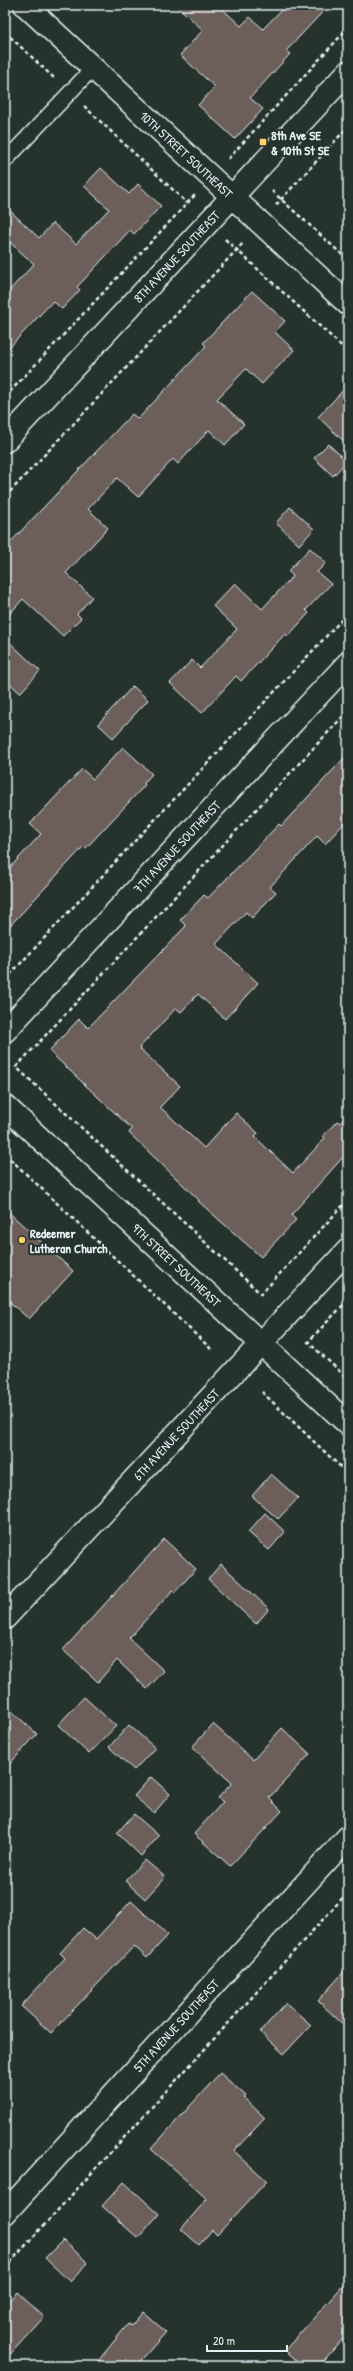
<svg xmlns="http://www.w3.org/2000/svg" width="353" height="2371" viewBox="0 0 353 2371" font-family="'Patrick Hand',sans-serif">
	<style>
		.building { fill: #6c5f5a; stroke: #e8f1f8 }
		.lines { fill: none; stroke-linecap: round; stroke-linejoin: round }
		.service-casing { stroke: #e8f1f8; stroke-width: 17 }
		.minor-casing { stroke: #e8f1f8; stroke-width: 25 }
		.tertiary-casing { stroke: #e8f1f8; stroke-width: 25 }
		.path { stroke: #e8f1f8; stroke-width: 2.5; stroke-dasharray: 4 3; stroke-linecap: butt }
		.service { stroke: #26332d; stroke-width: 14 }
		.minor { stroke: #26332d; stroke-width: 22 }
		.tertiary { stroke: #26332d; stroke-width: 22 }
		.poi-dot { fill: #ffd166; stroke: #26332d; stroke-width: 1.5 }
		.labels { text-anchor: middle; stroke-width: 4; stroke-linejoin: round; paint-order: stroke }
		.poi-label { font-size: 13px; font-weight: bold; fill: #e8f1f8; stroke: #26332d; text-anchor: start }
		.street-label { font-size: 13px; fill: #e8f1f8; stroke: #26332d }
	</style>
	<rect width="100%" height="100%" fill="#26332d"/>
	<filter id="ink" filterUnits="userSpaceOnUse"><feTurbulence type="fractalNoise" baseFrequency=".025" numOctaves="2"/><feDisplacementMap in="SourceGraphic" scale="8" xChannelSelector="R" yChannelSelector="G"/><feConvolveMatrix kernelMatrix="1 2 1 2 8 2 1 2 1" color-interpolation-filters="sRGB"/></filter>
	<g filter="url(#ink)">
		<g class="building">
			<polygon points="176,5 218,5 241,26 250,17 263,29 286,5 329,5 286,51 290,54 250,98 263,109 235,139 198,105 215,87 180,55 203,30"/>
			<polygon points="101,168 129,194 138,184 161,206 134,234 130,230 77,287 80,290 62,309 53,301 5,352 5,295 34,264 5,238 5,206 39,238 53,223 76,244 109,209 84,186"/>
			<polygon points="252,291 285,321 275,332 294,350 262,384 246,369 217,399 244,424 225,445 209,430 178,464 173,459 138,497 117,478 88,509 108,528 66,573 92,597 77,614 81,618 63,636 23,599 5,619 5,548 132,414 138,419 206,346 203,343"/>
			<polygon points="348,385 348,445 318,417"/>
			<polygon points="328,444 347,461 333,476 314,458"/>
			<polygon points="290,507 314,529 299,545 276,523"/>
			<polygon points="310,548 326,563 317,572 331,584 306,610 309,613 288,636 285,634 241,681 236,676 202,713 170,683 192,660 200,668 237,629 213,606 235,583 262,609 293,576 288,571"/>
			<polygon points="5,638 40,671 20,693 5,679"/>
			<polygon points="133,686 148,700 113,738 98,724"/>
			<polygon points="123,747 152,774 144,783 145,785 86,848 84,846 5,931 5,873 41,834 30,824 82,769 93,779"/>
			<polygon points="348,754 348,819 325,844 317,836 270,887 276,892 252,918 246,912 216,944 258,983 225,1019 198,994 181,1012 176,1008 139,1048 180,1086 160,1107 204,1148 236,1113 258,1133 255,1137 293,1173 325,1138 323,1136 337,1121 340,1123 348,1114 348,1160 344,1156 291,1215 296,1220 261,1257 198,1201 199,1200 129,1133 132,1129 49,1051 79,1019 88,1028 186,926 180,920 204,895 208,898 279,824 281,826"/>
			<polygon points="5,1209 73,1271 29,1319 5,1298"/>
			<polygon points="271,1474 298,1498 278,1519 252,1496"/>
			<polygon points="265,1513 285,1532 269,1550 248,1532"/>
			<polygon points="164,1539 196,1569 175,1592 173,1590 129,1638 164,1671 147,1689 117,1660 98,1682 63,1650"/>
			<polygon points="221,1564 269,1609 256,1624 208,1579"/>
			<polygon points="84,1697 116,1726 89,1754 58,1725"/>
			<polygon points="5,1705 37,1734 5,1769"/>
			<polygon points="213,1724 253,1760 282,1728 310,1754 269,1798 282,1811 230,1866 194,1834 223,1802 218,1798 232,1783 192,1747"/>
			<polygon points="129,1725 155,1748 134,1770 109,1747"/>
			<polygon points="151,1777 170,1794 154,1813 134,1796"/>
			<polygon points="134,1814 159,1836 141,1856 117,1833"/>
			<polygon points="145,1860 165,1877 145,1899 125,1881"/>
			<polygon points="131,1901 168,1935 147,1958 134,1946 51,2033 21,2006 65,1958 60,1953 83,1928 96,1939"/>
			<polygon points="348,1967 348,2029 318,2001"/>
			<polygon points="286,2003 311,2025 284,2054 260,2032"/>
			<polygon points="220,2073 246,2096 244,2098 265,2118 234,2151 267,2181 217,2235 212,2230 199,2245 181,2229 207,2199 151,2149"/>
			<polygon points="124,2182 159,2214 138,2238 102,2206"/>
			<polygon points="63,2240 88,2263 70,2282 45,2258"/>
			<polygon points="348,2280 348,2333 319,2366 303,2366 285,2350"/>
			<polygon points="17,2292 44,2317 5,2360 5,2305"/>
			<polygon points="143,2312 166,2332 136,2366 94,2366 128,2324 131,2326"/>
		</g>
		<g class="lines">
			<g class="service-casing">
				<polyline id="service" points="5,161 93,68"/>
			</g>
			<g class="minor-casing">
				<g id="minor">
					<path id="s1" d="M25 5 348 304"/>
					<path id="s2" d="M5 1031 348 663"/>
					<path id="s3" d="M5 1618 348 1250"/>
					<path id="s4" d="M5 2213 348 1837"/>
				</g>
			</g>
			<g class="tertiary-casing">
				<g id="tertiary">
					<path id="s5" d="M5 441 348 72"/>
					<path id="s6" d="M5 1106 348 1424"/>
				</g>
			</g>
			<g class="path">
				<polyline points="5,32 54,78"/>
				<polyline points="84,106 187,203"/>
				<polyline points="228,159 348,28"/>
				<polyline points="272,191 348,260"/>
				<polyline points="276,205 348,127"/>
				<polyline points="225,239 348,352"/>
				<polyline points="5,397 195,195"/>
				<polyline points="5,497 244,242"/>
				<polyline points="348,711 16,1067 261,1294 348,1200"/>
				<polyline points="5,980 348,613"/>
				<polyline points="5,1154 211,1349"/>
				<polyline points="348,1300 308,1342 348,1379"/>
				<polyline points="262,1392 348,1474"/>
				<polyline points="5,2268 348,1892"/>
			</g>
			<use href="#service" class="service"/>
			<use href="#minor" class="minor"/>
			<use href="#tertiary" class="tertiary"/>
		</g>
	</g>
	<g class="poi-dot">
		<rect x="259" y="138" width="8" height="8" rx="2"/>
		<circle cx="22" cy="1240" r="4"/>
	</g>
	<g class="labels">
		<g class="poi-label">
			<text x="271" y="140">8th Ave SE<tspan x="271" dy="15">&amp; 10th St SE</tspan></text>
			<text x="30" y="1238">Redeemer<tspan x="30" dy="15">Lutheran Church</tspan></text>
		</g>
		<g class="street-label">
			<text dy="5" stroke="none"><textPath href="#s1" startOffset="220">10TH STREET SOUTHEAST</textPath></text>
			<text dy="5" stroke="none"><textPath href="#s5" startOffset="252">8TH AVENUE SOUTHEAST</textPath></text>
			<text dy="5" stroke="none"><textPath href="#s2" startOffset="252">7TH AVENUE SOUTHEAST</textPath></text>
			<text dy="5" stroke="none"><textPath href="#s6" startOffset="234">9TH STREET SOUTHEAST</textPath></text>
			<text dy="5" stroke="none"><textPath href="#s3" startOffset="251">6TH AVENUE SOUTHEAST</textPath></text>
			<text dy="5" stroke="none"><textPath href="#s4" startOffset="254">5TH AVENUE SOUTHEAST</textPath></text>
		</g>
	</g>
	<rect width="353" height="2371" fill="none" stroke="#26332d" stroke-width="20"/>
	<rect x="10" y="10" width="333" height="2351" fill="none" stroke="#e8f1f8" stroke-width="1.5" filter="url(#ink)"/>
	<path d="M207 2345v6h80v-6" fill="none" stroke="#e8f1f8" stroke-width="2"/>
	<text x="213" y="2345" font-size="12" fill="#e8f1f8" stroke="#26332d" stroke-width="3" paint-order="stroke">20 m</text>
</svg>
